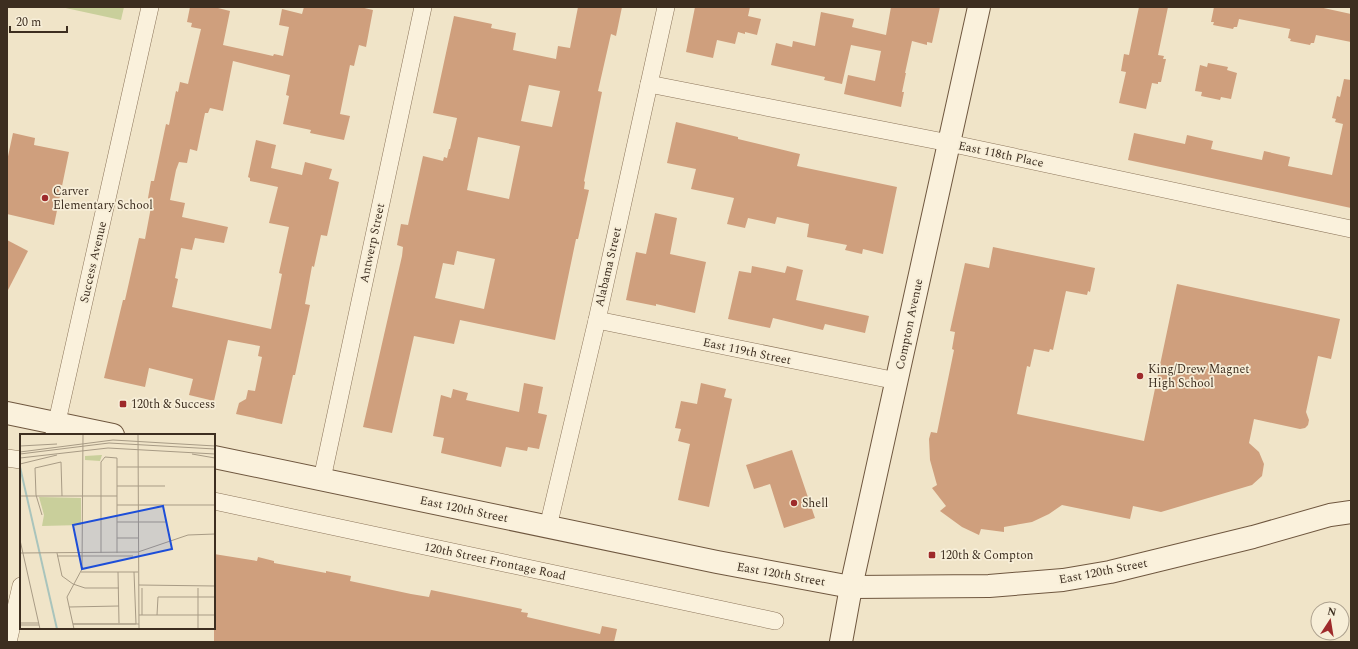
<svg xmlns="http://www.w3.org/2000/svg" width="1358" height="649" viewBox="0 0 1358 649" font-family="Spectral,serif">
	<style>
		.green { fill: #c9cf9b }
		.building { fill: #cf9f7d; fill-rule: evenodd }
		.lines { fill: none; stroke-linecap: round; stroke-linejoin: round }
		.street-casing { stroke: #8d765c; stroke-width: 18 }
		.secondary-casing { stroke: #6f573f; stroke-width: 24 }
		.street { stroke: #faf1dc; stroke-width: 17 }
		.secondary { stroke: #faf1dc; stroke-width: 22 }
		.poi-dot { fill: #9e2a2b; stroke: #f7eed8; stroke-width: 1.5 }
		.labels { text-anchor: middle; stroke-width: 3.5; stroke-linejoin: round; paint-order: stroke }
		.street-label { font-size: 12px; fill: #3d2e20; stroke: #f7eed8 }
		.poi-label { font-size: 12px; fill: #3d2e20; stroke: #f7eed8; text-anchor: start }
		.inset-river { fill: none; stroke: #a9c4bc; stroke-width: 2 }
		.inset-road { fill: none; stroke: #a89b85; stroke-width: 1 }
		.view { fill: #1d4ed8; fill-opacity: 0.15; stroke: #1d4ed8; stroke-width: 2 }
		.inset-edge { fill: none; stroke: #3d2e20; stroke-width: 2 }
	</style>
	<rect width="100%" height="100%" fill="#f0e4c8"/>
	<polygon class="green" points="61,7 124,7 121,20"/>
	<g class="building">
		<polygon points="190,7 214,7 230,11 223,45 273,56 274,54 283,56 289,27 279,25 282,9 302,14 304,7 360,7 373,10 366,47 359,45 354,66 350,65 340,114 350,116 344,140 310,133 311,130 283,124 289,96 286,95 290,75 233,61 223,111 210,108 208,113 205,113 197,151 190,149 187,163 179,162 176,170 170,200 185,203 182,217 228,227 224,243 195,238 192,250 181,248 175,278 178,279 172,307 271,329 282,274 279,273 289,227 269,223 278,187 250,181 250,178 248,177 256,140 276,145 271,168 302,175 305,162 332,169 329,179 339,182 327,236 321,235 314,267 312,266 305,304 310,305 295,375 293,375 282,424 236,414 239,403 246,399 248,390 255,391 262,357 258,356 260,346 228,340 214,401 189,395 193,379 149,368 145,387 104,378 123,300 125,300 139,238 145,239 151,207 148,206 149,199 148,198 151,181 154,181 166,124 169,125 176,91 178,92 180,82 188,84 201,29 191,27 192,23 187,22"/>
		<path d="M578 7H622L616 36 611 34 598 91 602 92 584 181 585 182 584 189 589 190 578 239H576L555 340 460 320 454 344 414 336 392 433 363 427 402 256 403 247 397 245 401 224 408 225 423 156 443 161 444 157 447 158 449 149H450L457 118 433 113 454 16 492 24 491 28 516 33 513 50 556 59 558 46 570 48ZM529 85 560 91 552 127 521 121ZM478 137 520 146 509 199 467 190ZM457 251 495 259 484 309 435 298 443 263 454 265Z"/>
		<polygon points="695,7 750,7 748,16 761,19 757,35 745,32 745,34 738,32 735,44 717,40 713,58 686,52"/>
		<polygon points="891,7 940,7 932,43 927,42 927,45 912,41 905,73 906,73 902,92 904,92 901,107 844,94 848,75 875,81 881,51 851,45 842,84 824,80 825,77 771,65 776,43 792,47 793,41 815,46 821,12 854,19 852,27 886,35"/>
		<polygon points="1139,7 1168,7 1158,55 1164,56 1163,59 1166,59 1161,82 1158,82 1158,84 1152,83 1146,109 1119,103 1126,72 1121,71 1124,54 1129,55"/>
		<polygon points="1214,7 1319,7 1351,14 1351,42 1316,35 1314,43 1311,43 1310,45 1290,41 1291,39 1288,38 1290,29 1239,19 1237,27 1234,27 1233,29 1213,25 1214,22 1211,22"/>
		<polygon points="1208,63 1228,67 1227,70 1237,73 1231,99 1221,97 1220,100 1201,96 1202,92 1195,91 1200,65 1207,67"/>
		<polygon points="1344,79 1351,80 1351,208 1128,160 1134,133 1185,144 1187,135 1213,141 1211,149 1262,160 1264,151 1290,157 1288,166 1332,175 1343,124 1335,122 1336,119 1332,118 1337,96 1340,97"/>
		<polygon points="676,122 738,137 738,139 800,154 797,166 897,187 883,254 863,249 862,254 845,250 847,245 807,237 809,224 777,217 775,224 748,218 745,228 727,224 734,198 691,189 696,169 667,163"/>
		<polygon points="13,133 35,138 34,145 69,152 54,225 7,214 7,161"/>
		<polygon points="655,213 677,218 670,254 706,262 695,313 656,304 656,306 626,300 636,252 646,254"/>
		<polygon points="7,240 28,251 7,292"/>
		<polygon points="993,247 1095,268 1090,292 1088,291 1087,295 1066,291 1053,350 1050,349 1049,352 1034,349 1030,367 1027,366 1017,414 1144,441 1177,284 1340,319 1331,359 1318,356 1306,412 1309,420 1308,425 1305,428 1300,429 1254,419 1249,443 1259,452 1264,464 1262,476 1252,485 1161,512 1133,506 1130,519 1062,505 1049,514 1032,522 1004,527 1004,532 981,529 979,535 962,527 940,511 946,506 932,488 937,485 930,460 929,439 931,432 937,433 954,350 952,349 955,332 950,331 965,263 989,268"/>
		<polygon points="752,266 785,273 787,266 803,270 796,300 869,316 865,333 825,324 823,330 773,318 770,328 728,319 739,271 751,273"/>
		<polygon points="524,383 543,387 538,413 547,415 539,449 528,447 527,451 506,447 501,467 441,453 444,438 433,436 441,395 451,398 453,389 468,393 466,400 519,412"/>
		<polygon points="701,383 726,389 724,397 732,399 709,507 678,500 690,444 678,441 681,429 675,428 681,401 697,404"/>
		<polygon points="792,450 815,518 784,528 770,484 754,489 746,465"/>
		<polygon points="214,554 257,561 258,557 274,561 274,563 326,573 326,571 351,576 350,581 411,594 429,597 431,590 489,602 522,609 521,612 528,613 527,617 600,634 602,626 617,629 614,642 214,642"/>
	</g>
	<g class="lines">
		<g class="street-casing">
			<g id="street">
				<polyline points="649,84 949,143 1351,229"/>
				<polyline points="597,320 897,381"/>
				<polyline points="54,435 150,7"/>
				<polyline points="7,458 21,460"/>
				<polyline points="322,479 423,7"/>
				<polyline points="214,501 775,621"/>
				<polyline points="548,527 597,320 666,7"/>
				<polyline points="8,642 21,586"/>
			</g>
		</g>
		<g class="secondary-casing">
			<g id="secondary">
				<polyline points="7,413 113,435"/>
				<polyline points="214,457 717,562 851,587 989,586 1063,580 1110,572 1253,537 1330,515 1351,512"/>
				<polyline points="841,642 851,587 979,7"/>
			</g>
		</g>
		<use href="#street" class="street"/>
		<use href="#secondary" class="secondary"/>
	</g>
	<g class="poi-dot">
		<circle cx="45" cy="198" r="4"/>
		<circle cx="1140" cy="376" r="4"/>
		<rect x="119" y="400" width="8" height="8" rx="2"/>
		<circle cx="794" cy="503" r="4"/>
		<rect x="928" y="551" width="8" height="8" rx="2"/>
	</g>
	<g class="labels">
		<g class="street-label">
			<text transform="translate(1001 154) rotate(12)" y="4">East 118th Place</text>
			<text transform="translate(372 243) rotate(-78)" y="4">Antwerp Street</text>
			<text transform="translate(93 262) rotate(-77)" y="4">Success Avenue</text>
			<text transform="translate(608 267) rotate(-77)" y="4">Alabama Street</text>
			<text transform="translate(909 324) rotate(-78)" y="4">Compton Avenue</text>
			<text transform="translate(747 351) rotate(12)" y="4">East 119th Street</text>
			<text transform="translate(464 509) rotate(12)" y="4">East 120th Street</text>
			<text transform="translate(495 561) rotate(12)" y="4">120th Street Frontage Road</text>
			<text transform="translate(1103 571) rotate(-11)" y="4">East 120th Street</text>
			<text transform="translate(781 574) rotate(10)" y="4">East 120th Street</text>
		</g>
		<g class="poi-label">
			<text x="53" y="195">Carver<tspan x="53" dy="14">Elementary School</tspan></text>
			<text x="1148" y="373">King/Drew Magnet<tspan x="1148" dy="14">High School</tspan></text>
			<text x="131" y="408">120th &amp; Success</text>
			<text x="802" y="507">Shell</text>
			<text x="940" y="559">120th &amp; Compton</text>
		</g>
	</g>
	<g transform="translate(20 434)">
		<rect width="195" height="195" fill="#f0e4c8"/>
		<path d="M82 21 80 27 65 26V22ZM19 63 61 64V91L22 92 24 81Z" fill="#c9cf9b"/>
		<path class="inset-river" d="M0 33 37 195"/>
		<path class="inset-road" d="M118 0 119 195M0 12 37 10M0 18 93 6 195 12M0 20 89 9 195 15M172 20 195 24M0 24 88 14 195 20M0 30 37 21M97 33H195M97 52H145M0 62H97M97 71H195M22 81 16 61 15 34 41 28 42 62M97 88H147M97 104H118M0 106 20 195M0 119 118 118 168 101 195 100M37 119 42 142 53 150 65 154H99M81 119V28L85 23 97 24V119M37 122H113M61 138H118M98 138 99 189M114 138 116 190M119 151 195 152M122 154V181M49 173 99 172M119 181H195M137 181 138 163H195M0 189H19M53 190H119M53 190H116M0 191H19M54 195 47 163 62 135 63 0M178 195V154"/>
		<path class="view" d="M143 72 152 115 62 135 53 91Z"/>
		<rect width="195" height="195" class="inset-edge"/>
	</g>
	<rect width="1358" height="649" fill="none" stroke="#3d2e20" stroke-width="16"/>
	<g transform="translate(1330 621) rotate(12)"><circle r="19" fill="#f7eed8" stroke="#ada18e"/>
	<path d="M0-3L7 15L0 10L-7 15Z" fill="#9e2a2b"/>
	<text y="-6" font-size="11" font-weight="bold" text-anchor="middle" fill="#3d2e20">N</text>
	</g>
	<path d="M10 26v6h57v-6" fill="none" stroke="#3d2e20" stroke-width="2"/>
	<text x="16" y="26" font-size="12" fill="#3d2e20" stroke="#f7eed8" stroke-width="3" paint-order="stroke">20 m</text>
</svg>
